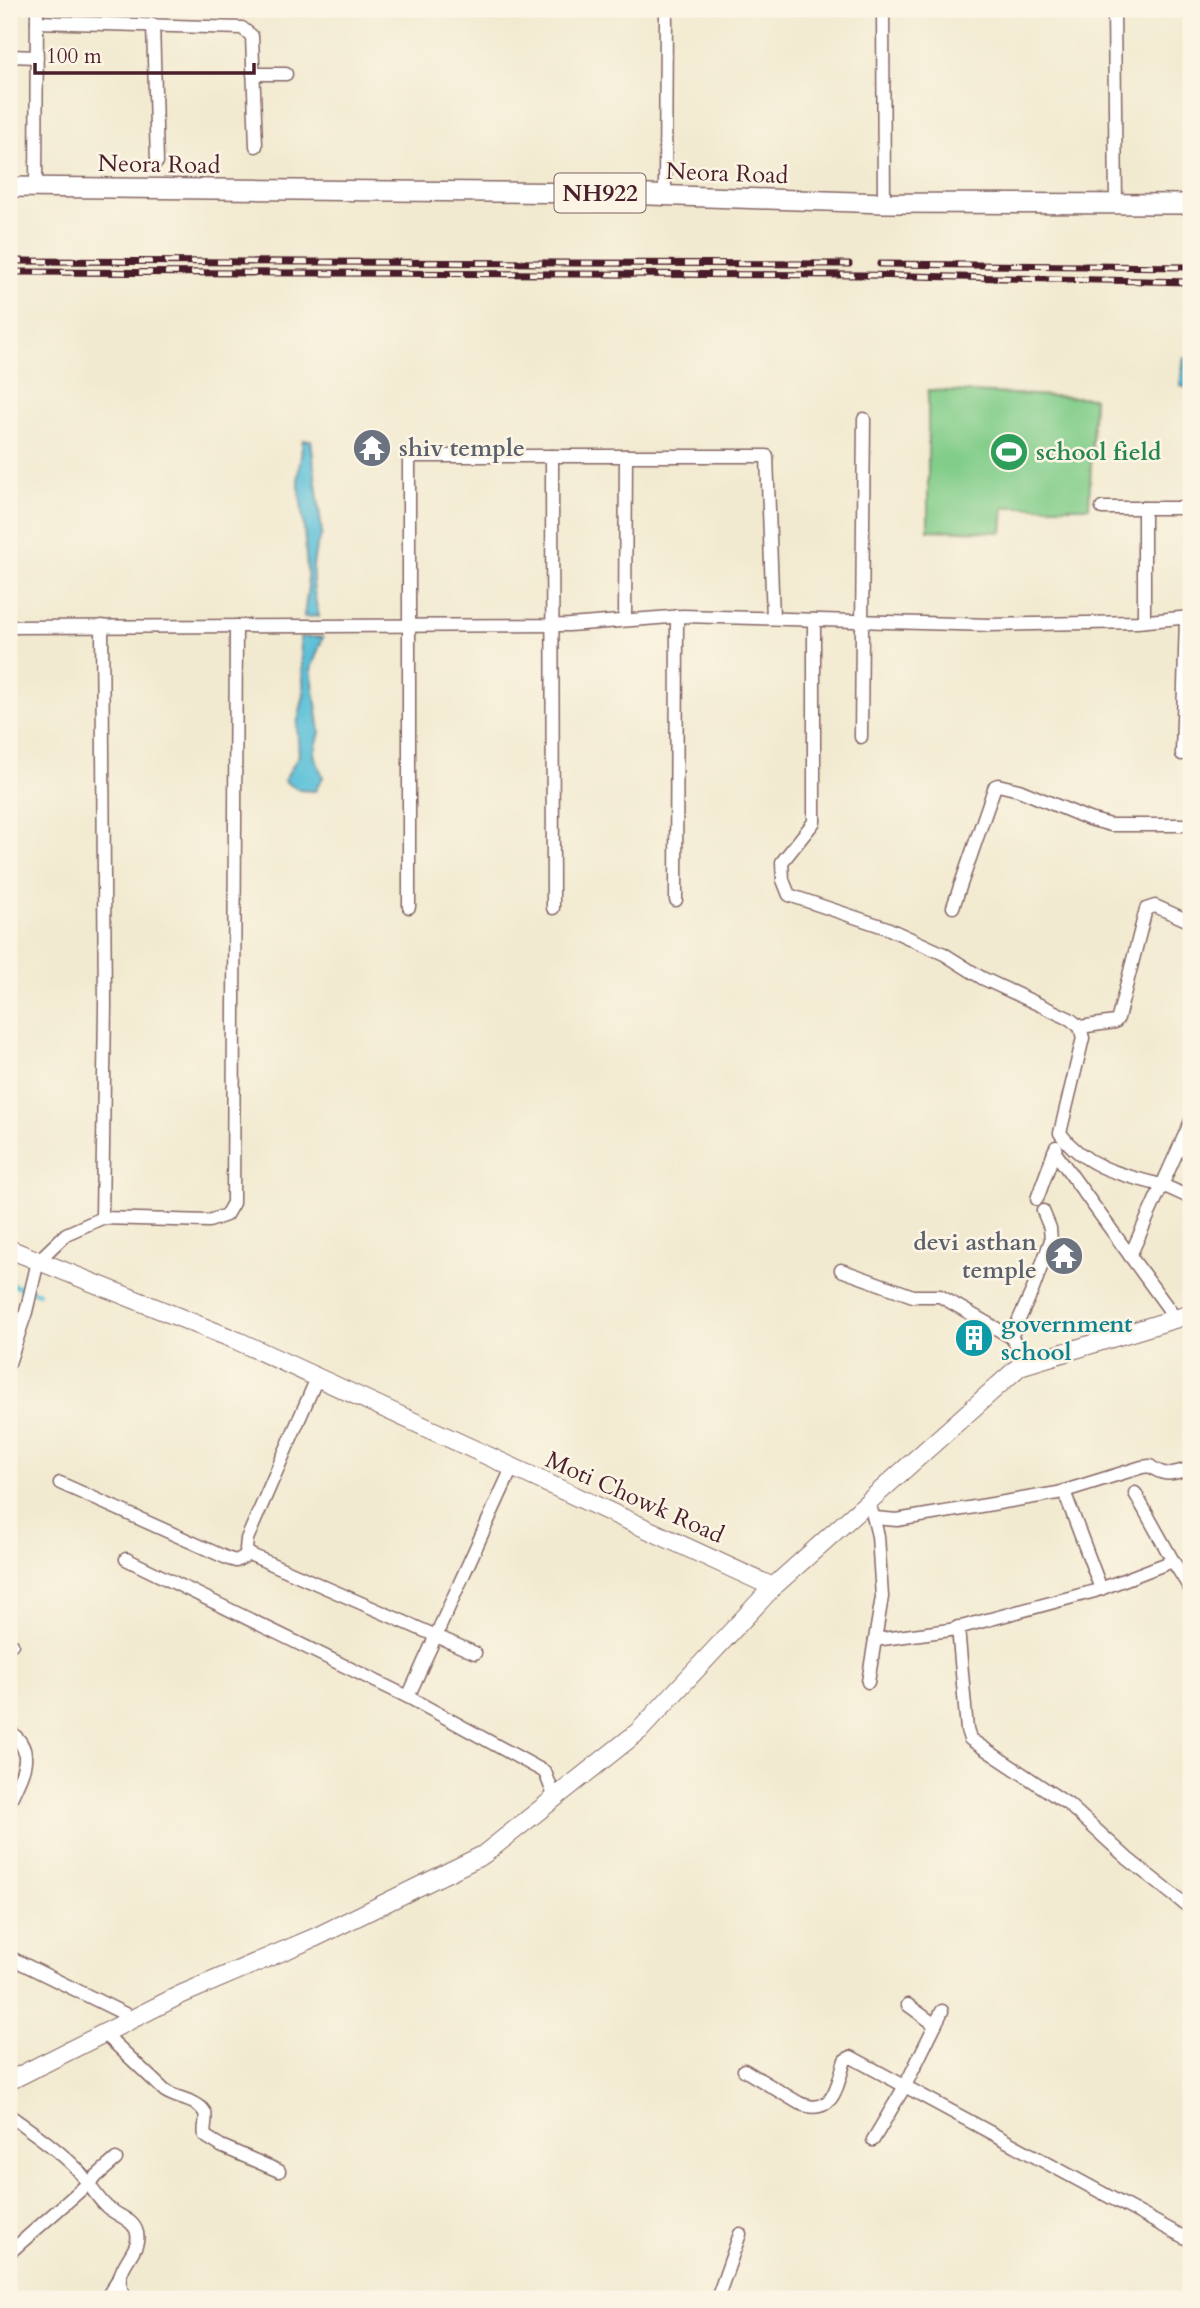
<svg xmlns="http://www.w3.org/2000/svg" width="1200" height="2308" viewBox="0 0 1200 2308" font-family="Cardo,serif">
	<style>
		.green { fill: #82cd8a; stroke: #66765a; stroke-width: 2 }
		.water { fill: #5ac0d8; stroke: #527082; stroke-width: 2 }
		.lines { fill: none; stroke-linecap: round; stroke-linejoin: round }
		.stream { stroke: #5ac0d8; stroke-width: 4.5 }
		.street-casing { stroke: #856665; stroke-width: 15 }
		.secondary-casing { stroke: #856665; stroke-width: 20 }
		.primary-casing { stroke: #856665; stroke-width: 22 }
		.street { stroke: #fff; stroke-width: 12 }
		.secondary { stroke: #fff; stroke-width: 18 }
		.primary { stroke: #fff; stroke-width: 19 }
		.rail-casing { stroke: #4a1f2b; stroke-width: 7 }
		.rail { stroke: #fcf5e5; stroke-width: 4.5; stroke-dasharray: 13; stroke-linecap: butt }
		.labels { text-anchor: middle; stroke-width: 5; stroke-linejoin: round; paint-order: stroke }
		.shield { fill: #fcf5e5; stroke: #7f5f63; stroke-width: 2 }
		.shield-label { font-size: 23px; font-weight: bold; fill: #4a1f2b }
		.street-label { font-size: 24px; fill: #4a1f2b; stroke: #fcf5e5 }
		.worship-label { font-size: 24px; font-weight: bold; fill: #5b616d; stroke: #fcf5e5; text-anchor: start }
		.leisure-label { font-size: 24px; font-weight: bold; fill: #27864d; stroke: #fcf5e5; text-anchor: start }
		.culture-label { font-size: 24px; font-weight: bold; fill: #0d838f; stroke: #fcf5e5; text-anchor: start }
	</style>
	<rect width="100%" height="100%" fill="#fcf5e5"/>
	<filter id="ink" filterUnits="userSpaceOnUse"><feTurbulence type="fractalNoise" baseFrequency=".0143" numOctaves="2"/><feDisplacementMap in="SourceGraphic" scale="14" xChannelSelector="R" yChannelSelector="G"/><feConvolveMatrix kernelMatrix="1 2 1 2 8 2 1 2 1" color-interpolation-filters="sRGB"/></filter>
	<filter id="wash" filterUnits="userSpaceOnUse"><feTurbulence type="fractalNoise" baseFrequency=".00686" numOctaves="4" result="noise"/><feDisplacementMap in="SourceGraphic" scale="28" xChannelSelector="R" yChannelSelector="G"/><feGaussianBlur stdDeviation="1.57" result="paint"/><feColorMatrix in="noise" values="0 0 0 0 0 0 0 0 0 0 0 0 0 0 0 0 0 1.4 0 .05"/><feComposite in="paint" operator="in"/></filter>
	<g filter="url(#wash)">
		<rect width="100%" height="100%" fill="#f2ead0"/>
		<polygon class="green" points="928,390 1094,398 1089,507 1004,507 1002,532 928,530"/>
		<g class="water">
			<polygon points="1184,358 1191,360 1191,388 1180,386"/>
			<path d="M303 440H311L322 534C308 560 312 589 319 616L304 617 308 587 304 527 298 477Z"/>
			<polygon points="300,637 323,637 311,669 320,732 314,754 323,777 315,791 299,790 284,781 299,755 297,725 304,694"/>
		</g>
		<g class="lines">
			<polyline class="stream" points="9,1284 39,1293"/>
		</g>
	</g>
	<g filter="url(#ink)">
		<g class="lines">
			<g class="street-casing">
				<g id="street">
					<polyline points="883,9 884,203"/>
					<polyline points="1114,9 1116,205"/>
					<polyline points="37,22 242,28 252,36 256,146"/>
					<polyline points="153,24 157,162"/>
					<polyline points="9,56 37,57"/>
					<polyline points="253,74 286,74"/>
					<polyline points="36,188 37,9"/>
					<polyline points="665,195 666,9"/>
					<polyline points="552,456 553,908"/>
					<polyline points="1102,508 1191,508"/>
					<polyline points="625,620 626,456"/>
					<path d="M814 620V822L782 862 783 880 789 895 887 928 944 954 982 978 1070 1019 1080 1027 1083 1038 1060 1133C1084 1167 1122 1175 1161 1185 1171 1188 1181 1194 1191 1198"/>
					<polyline points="1144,621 1144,508"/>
					<polyline points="9,627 569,625 683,616 989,625 1137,622 1191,617"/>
					<polyline points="861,737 864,419"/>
					<polyline points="1182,754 1186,618"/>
					<polyline points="676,900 677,616"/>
					<polyline points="409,907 409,456 767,456 773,618"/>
					<polyline points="953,907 995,786 998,785 1019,790 1089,819 1111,825 1191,825"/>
					<polyline points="1080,1027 1115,1022 1118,1018 1146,909 1155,906 1191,922"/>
					<polyline points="1054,1151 1176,1319"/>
					<polyline points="1037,1199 1056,1147"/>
					<polyline points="102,1218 105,1005 102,626"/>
					<polyline points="1130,1256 1191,1121"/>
					<polyline points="841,1270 913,1296 940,1296 1011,1337 1030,1363"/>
					<polyline points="1011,1337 1033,1289 1051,1240 1050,1228 1043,1211"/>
					<polyline points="9,1363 26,1312 38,1261 66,1234 102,1218 209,1221 226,1215 233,1203 236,626"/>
					<polyline points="317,1378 247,1539 246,1549 249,1554 475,1653"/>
					<polyline points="512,1468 408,1697 545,1772 555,1798"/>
					<polyline points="60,1483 229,1559 236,1561 249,1554"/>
					<polyline points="1064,1491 1101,1589"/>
					<path d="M875 1518 897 1520 1058 1493 1142 1467 1150 1466C1165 1478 1174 1473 1191 1468"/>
					<polyline points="126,1559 408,1697"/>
					<polyline points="1173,1561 1191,1590"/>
					<polyline points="958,1627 967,1730 970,1739 1069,1805 1128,1859 1191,1909"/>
					<polyline points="875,1640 950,1630 1095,1591 1173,1561 1135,1493"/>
					<polyline points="9,1643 12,1644"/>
					<polyline points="868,1682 882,1597 878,1536 872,1512"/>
					<path d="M9 1731C39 1752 20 1776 9 1803"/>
					<polyline points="9,1957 133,2018"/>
					<polyline points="908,2005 934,2024"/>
					<path d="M104 2033 165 2091C176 2099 199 2100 205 2113 207 2120 203 2129 205 2136L221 2146 279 2171"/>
					<path d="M744 2070 799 2103C834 2118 837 2085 845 2060L851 2057 1191 2241"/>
					<path d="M9 2115C32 2132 57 2148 77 2169 88 2181 95 2196 107 2207 116 2215 132 2219 136 2230 146 2253 102 2271 128 2299"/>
					<polyline points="873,2140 905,2086 942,2011"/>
					<polyline points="9,2253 116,2159"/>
					<polyline points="106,2299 120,2276"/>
					<polyline points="717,2299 740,2234"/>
				</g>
			</g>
			<g class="secondary-casing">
				<g id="secondary">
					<polyline points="9,1249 238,1341 773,1587 1020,1366 1191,1314"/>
					<polyline points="9,2081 180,1995 316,1937 483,1855 639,1731 773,1587"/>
				</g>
			</g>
			<g class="primary-casing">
				<polyline id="primary" points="9,187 593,193 884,203 1191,204"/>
			</g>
			<use href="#street" class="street"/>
			<use href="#secondary" class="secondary"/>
			<use href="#primary" class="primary"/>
			<g class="rail-casing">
				<g id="rail">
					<polyline points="9,261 849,264"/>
					<polyline points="880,264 1191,267"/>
					<polyline points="9,272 864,275 1191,282"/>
				</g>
			</g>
			<use href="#rail" class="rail"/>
		</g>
	</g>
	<defs>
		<g id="temple-disc" transform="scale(2.0125)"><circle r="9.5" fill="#6b7280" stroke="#fcf5e5"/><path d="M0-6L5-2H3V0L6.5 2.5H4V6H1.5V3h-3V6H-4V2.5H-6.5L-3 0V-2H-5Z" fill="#fff"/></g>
		<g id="stadium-disc" transform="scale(2.0125)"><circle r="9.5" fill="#2e9e5b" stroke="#fcf5e5"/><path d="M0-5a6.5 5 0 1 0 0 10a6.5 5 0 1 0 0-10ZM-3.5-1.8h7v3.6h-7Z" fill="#fff"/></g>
		<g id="building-disc" transform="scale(2.0125)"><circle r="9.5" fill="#0f9aa8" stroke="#fcf5e5"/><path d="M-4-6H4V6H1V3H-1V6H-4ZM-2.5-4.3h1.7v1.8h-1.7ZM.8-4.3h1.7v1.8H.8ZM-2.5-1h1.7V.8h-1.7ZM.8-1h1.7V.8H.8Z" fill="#fff"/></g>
	</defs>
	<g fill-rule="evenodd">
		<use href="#temple-disc" x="372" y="448"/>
		<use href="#stadium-disc" x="1009" y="452"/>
		<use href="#temple-disc" x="1064" y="1256"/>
		<use href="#building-disc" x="974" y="1338"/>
	</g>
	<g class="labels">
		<rect class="shield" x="554.5" y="173.5" width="91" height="39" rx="5"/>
		<g class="shield-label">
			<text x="600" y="201">NH922</text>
		</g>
		<g class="street-label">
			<text transform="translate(159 164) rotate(1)" y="8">Neora Road</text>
			<text transform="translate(727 173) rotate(2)" y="8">Neora Road</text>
			<text transform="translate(635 1497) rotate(24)" y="8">Moti Chowk Road</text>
		</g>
		<g class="worship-label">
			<text x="399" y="456">shiv temple</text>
			<text x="1037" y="1250" text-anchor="end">devi asthan<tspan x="1037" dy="28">temple</tspan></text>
		</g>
		<g class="leisure-label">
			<text x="1036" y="460">school field</text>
		</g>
		<g class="culture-label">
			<text x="1001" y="1332">government<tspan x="1001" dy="28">school</tspan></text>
		</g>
	</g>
	<rect width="1200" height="2308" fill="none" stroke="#fcf5e5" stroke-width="35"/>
	<path d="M35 63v10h219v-10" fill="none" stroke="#4a1f2b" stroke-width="3.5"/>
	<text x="46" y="63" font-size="21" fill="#4a1f2b" stroke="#fcf5e5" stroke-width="5" paint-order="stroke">100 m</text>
</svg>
